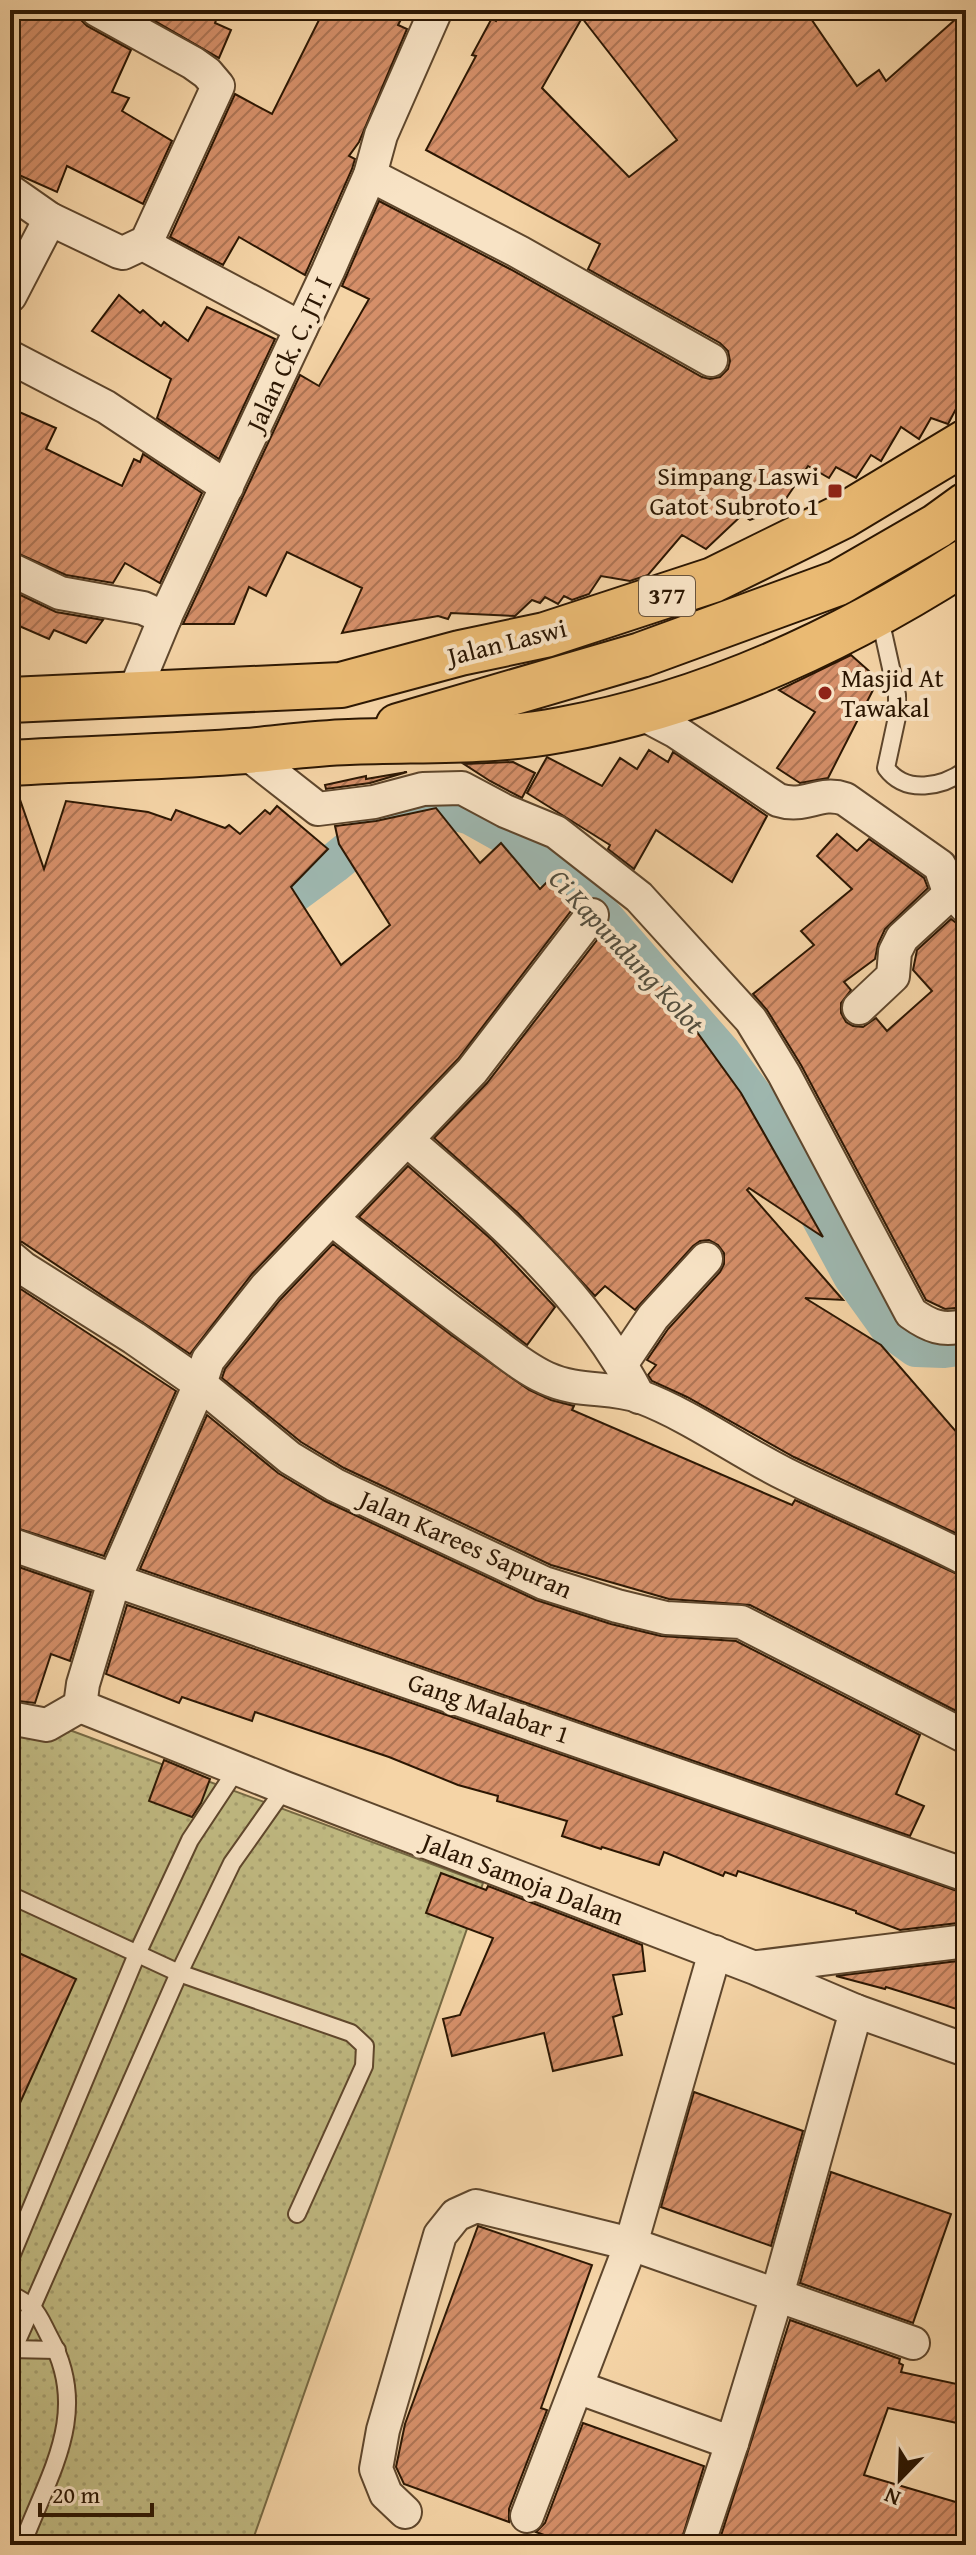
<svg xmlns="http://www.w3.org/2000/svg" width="976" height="2555" viewBox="0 0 976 2555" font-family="'Gentium Book Plus',serif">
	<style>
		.grass { fill: url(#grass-dots); stroke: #766943; stroke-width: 2 }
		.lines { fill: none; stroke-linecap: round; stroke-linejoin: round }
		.canal { stroke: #9eb7af; stroke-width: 40 }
		.building { fill: url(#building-hatch); stroke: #2c1703; stroke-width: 2; fill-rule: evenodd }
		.lane-casing { stroke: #5e462c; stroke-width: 20 }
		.street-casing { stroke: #5e462c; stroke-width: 36 }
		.primary-casing { stroke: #2c1703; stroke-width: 48 }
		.lane { stroke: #f8e3c5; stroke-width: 16 }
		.street { stroke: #f8e3c5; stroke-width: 32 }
		.primary { stroke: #eaba73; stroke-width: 44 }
		.poi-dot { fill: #8f2418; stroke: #f8e3c5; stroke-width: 3 }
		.labels { text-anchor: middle; stroke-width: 8; stroke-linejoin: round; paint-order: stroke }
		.shield { fill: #f8e3c5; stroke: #69543d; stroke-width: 2 }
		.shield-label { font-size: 24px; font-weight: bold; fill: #2c1703 }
		.street-label { font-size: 26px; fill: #2c1703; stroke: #f8e3c5 }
		.poi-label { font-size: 26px; fill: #2c1703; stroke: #f8e3c5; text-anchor: end }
		.water-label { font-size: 28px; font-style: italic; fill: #544f3f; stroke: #f8e3c5 }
	</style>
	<defs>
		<pattern id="grass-dots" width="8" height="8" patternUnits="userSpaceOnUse" patternTransform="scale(2)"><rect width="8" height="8" fill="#c1bb83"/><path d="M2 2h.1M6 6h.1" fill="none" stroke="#a6a070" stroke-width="1.8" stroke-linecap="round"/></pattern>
		<pattern id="building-hatch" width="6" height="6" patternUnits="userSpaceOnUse" patternTransform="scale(2)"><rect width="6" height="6" fill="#d58f69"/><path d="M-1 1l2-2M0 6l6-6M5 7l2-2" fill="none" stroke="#ad7454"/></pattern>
	</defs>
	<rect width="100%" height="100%" fill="#f5d4a6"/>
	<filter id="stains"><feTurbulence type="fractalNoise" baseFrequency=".0025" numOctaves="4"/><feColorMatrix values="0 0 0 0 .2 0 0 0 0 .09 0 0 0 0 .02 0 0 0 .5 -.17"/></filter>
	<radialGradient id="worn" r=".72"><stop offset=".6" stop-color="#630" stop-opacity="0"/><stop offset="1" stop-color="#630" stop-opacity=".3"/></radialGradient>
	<polygon class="grass" points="10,1708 483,1883 251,2545 10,2545 10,2412 17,2397 10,2394"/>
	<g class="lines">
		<polyline class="canal" points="252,924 333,864 379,826 433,805 471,815 528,847 595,908 722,1054 763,1110 853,1276 891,1329 916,1347 944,1348 966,1345"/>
	</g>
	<g class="building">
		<polygon points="10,10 78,10 80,19 87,26 131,50 112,92 129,98 122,111 172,141 143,204 67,166 57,192 10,171"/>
		<polygon points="136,10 220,10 215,23 231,30 219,58"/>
		<polygon points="324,10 406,10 398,25 407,29 359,142 349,156 355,159 352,169 305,275 239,237 223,265 170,237 235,94 272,114"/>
		<path d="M503 10H805L857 86 879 70 886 81 966 10V390L948 424 931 418 919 439 901 427 881 461 871 455 856 478 836 467 829 478 808 466 779 509 750 520 742 515 706 549 682 535 648 575 630 581 601 576 589 594 572 600 564 596 558 604 545 597 540 603 532 600 515 616 451 613 448 619 438 616 342 633 362 588 287 552 266 596 249 587 234 624H183L300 375 319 386 369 299 342 286 379 201 510 269 702 377 710 379 720 377 728 369 730 361 728 351 720 343 588 269 600 244 426 150 476 56 472 55 492 18 496 21ZM582 18 677 140 629 177 542 88Z"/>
		<polygon points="119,295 140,313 143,310 161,326 164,322 188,341 207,307 275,339 219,459 157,418 171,379 92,331"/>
		<polygon points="10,408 56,428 46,449 122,486 134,459 140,462 143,454 202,493 160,583 125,563 113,583 66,575 10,550"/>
		<polygon points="10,590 56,612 103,620 86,643 54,630 49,639 10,622"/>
		<polygon points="851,655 869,671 863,683 873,690 828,778 800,783 777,768 815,712 779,690"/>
		<polygon points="649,750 668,762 673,752 767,816 732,882 656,830 634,869 608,849 610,845 527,793 547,757 602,786 620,758 637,769"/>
		<polygon points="513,762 535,773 522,798 490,781 464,764"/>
		<polygon points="407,772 370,783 326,789 325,785 366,776 366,779"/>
		<polygon points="10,788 16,788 44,869 66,801 148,812 171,820 176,810 225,828 229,825 240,834 265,810 270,814 277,806 328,849 291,887 341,965 390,925 339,844 335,826 376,821 436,808 480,863 501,843 540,889 547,882 577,903 458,1059 252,1274 190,1354 22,1242 10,1238 10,942 13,942 10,896"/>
		<polygon points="837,834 857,851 869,839 924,878 928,888 885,929 878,944 875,959 844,982 851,990 841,1003 841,1013 846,1022 853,1026 863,1027 876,1018 887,1031 932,991 913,970 917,950 951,919 959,925 966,925 966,1307 945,1309 926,1300 801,1065 767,1010 753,994 814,945 801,931 852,889 817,856"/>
		<polygon points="604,931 650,979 653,976 676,1003 741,1093 823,1237 749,1188 747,1190 843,1300 805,1298 881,1345 966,1443 966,1538 794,1457 687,1397 652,1381 648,1375 656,1365 647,1360 668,1329 720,1272 724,1264 724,1253 718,1245 709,1240 700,1241 693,1246 635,1310 605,1286 595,1296 518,1213 434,1138 487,1083"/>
		<polygon points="408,1166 492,1240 555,1307 527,1345 359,1217"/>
		<polygon points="333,1244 451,1335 529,1390 551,1400 574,1406 572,1410 792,1505 795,1500 966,1578 966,1716 750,1605 669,1599 551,1565 344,1468 301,1442 222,1378 225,1369 280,1300"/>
		<polygon points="10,1282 176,1391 104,1556 10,1526"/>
		<polygon points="207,1415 278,1473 325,1501 536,1600 611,1624 661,1636 736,1641 920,1735 896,1794 924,1806 910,1836 140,1569"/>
		<polygon points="10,1564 91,1592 70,1661 51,1654 35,1703 10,1700"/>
		<polygon points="127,1605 966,1894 966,1922 900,1930 856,1913 856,1911 738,1871 736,1876 725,1872 723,1876 664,1852 659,1865 602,1847 601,1849 562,1836 567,1821 497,1801 498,1796 458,1785 389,1757 255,1712 252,1721 182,1697 179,1703 106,1674"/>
		<polygon points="164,1760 210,1779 201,1803 192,1817 149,1801"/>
		<polygon points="441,1873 486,1890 488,1886 642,1945 645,1971 613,1975 622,2014 613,2017 622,2055 553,2071 544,2033 452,2056 443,2019 460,2015 493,1938 426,1913"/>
		<polygon points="10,1949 76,1979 10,2125"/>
		<polygon points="966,1960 966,2012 886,1987 885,1989 836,1976"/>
		<polygon points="694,2092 803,2131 771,2246 661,2207"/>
		<polygon points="831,2172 951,2214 913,2323 800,2283"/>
		<polygon points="478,2226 592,2265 541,2408 547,2410 509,2509 509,2522 404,2484 396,2467 405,2424"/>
		<polygon points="790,2320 900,2359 899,2363 903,2365 901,2372 966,2386 966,2425 888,2408 864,2475 966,2505 966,2545 718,2545"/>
		<polygon points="583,2423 704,2466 680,2545 571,2545 536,2532 545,2523"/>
	</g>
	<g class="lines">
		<g class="lane-casing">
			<g id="lane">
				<path d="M879 614 897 695V717L886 768C906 795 942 787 966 770"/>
				<polyline points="10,1895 179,1973 351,2033 365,2046 364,2066 297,2214"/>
				<polyline points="10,2259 137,1954 190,1840 237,1769"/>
				<path d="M10 2294C38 2308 36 2311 50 2338 91 2413 49 2473 22 2545"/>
				<polyline points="10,2349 57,2350"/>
				<polyline points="13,2350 179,1973 232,1863 285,1788"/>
			</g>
		</g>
		<g class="street-casing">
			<g id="street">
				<polyline points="97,10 193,63 207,73 218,86 145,245"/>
				<polyline points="370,175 519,252 711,360"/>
				<polyline points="10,191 50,219 119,252 123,253 140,245 145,245 301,328"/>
				<polyline points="10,296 50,219"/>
				<polyline points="10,357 106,407 227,487"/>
				<polyline points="10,569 60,593 143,608 165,618"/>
				<polyline points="133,695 167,613 328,271 370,175 381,135 436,10"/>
				<path d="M641 713 675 731 778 800C806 809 819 790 845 799L940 866 947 886 966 907"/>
				<path d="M244 751 318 809 374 802 423 789 462 788 505 811 556 832 639 897 751 1020 784 1074 911 1313C929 1326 943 1332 966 1325"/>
				<polyline points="859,1008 893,976 895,952 902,938 952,892"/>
				<path d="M407 1140C495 1215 585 1292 639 1397"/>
				<path d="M332 1219C381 1258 430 1297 481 1334 502 1349 522 1367 546 1378 578 1393 610 1386 641 1397 691 1416 737 1450 785 1474 845 1504 907 1528 966 1559"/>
				<polyline points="10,1257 23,1268 134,1338 200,1384 290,1458 335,1485 544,1583 617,1606 666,1618 741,1622 966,1737"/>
				<polyline points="622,1363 653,1317 706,1259"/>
				<polyline points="10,1544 966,1875"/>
				<polyline points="80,1706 83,1684 115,1578 200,1384 208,1360 266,1287 472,1071 592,915"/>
				<polyline points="80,1706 285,1788 755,1968 856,2011 966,2050"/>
				<polyline points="10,1718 47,1725 80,1706"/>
				<polyline points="758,1967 966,1941"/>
				<polyline points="577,2387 732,2443 777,2295 856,2011"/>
				<polyline points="405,2512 386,2494 376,2469 383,2430 440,2235 456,2215 476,2206 631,2244 913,2343"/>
				<polyline points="527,2516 631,2244 715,1952"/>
				<polyline points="698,2545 732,2443"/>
			</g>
		</g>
		<g class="primary-casing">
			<g id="primary">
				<polyline points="10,700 341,685 460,653 545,635 713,580 843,516 966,442"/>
				<polyline points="398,726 641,655 838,583 937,526 966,505"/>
				<path d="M10 763C89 758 167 757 246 751 280 748 314 743 349 742 418 739 491 743 560 730 704 704 843 640 966 561"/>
			</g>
		</g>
		<use href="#lane" class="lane"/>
		<use href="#street" class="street"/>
		<use href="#primary" class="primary"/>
	</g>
	<g class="poi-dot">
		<rect x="827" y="483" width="16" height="16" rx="4"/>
		<circle cx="825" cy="693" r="8"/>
	</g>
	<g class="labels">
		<rect class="shield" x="639" y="576" width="56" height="40" rx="6"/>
		<g class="shield-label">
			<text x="667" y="604">377</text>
		</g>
		<g class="street-label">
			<text transform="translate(289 354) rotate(-65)" y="9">Jalan Ck. C. JT. I</text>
			<text transform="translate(507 642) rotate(-14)" y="9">Jalan Laswi</text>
			<text transform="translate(466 1544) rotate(24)" y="9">Jalan Karees Sapuran</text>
			<text transform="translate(489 1708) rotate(19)" y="9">Gang Malabar 1</text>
			<text transform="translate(523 1879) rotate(21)" y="9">Jalan Samoja Dalam</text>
		</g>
		<g class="poi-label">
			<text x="819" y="485">Simpang Laswi<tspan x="819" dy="30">Gatot Subroto 1</tspan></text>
			<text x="841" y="687" text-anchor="start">Masjid At<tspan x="841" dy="30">Tawakal</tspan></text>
		</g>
		<g class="water-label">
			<text transform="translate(627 951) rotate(47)" y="10">Ci Kapundung Kolot</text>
		</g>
	</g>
	<rect width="976" height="2555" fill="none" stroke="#f5d4a6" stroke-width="40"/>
	<rect x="12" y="12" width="952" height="2531" fill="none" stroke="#2c1703" stroke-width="4"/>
	<rect x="20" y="20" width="936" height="2515" fill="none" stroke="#2c1703" stroke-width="2"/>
	<g transform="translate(900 2479) rotate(203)" stroke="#f8e3c5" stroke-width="6" paint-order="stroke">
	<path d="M0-6L14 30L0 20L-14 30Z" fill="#2c1703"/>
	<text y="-12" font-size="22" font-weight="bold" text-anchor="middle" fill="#2c1703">N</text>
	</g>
	<path d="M40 2503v12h112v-12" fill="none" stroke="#2c1703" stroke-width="4"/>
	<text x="52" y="2503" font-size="24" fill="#2c1703" stroke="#f8e3c5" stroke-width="6" paint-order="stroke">20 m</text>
	<rect width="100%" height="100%" filter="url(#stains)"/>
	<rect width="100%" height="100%" fill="url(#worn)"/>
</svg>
